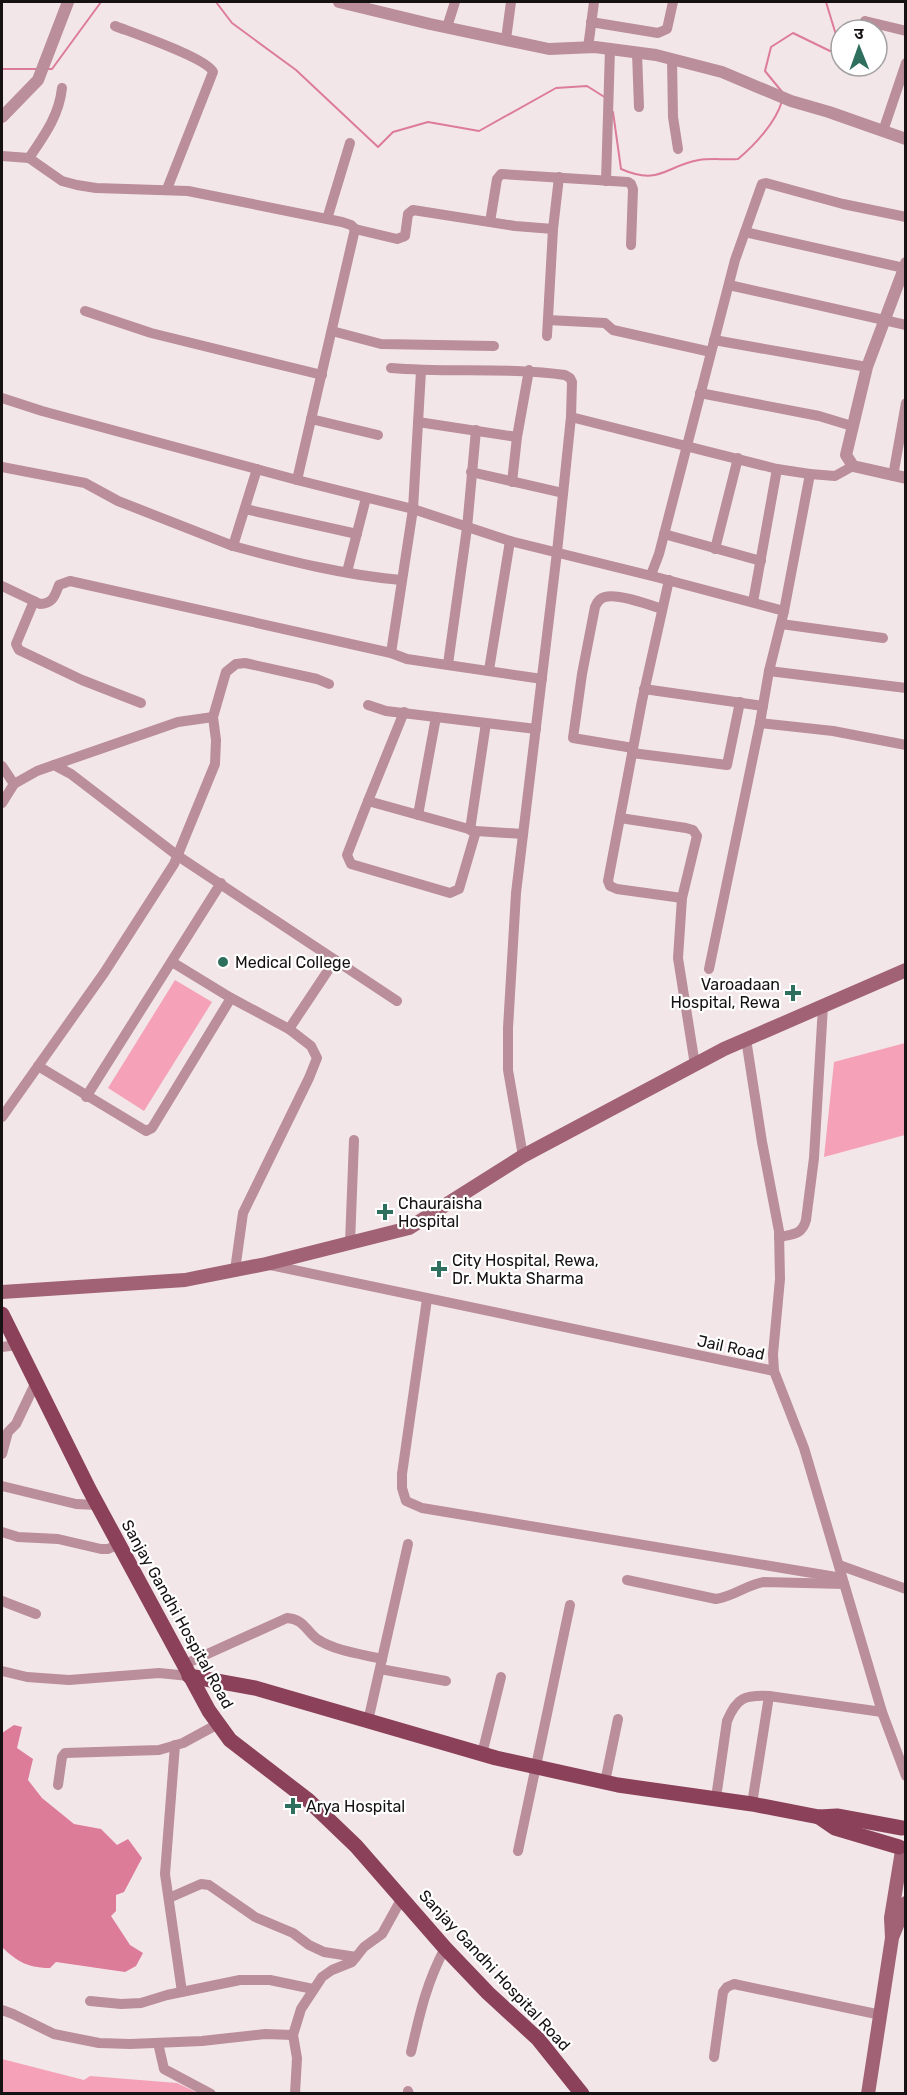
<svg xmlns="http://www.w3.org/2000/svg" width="907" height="2095" viewBox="0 0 907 2095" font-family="Rubik,'Noto Sans Devanagari',sans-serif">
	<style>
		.green { fill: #f5a2b9 }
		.water { fill: #dc7c99 }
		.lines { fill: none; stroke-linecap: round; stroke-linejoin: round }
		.stream { stroke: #dc7c99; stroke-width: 2 }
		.minor { stroke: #ba8e9a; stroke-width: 10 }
		.tertiary { stroke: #ba8e9a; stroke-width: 12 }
		.secondary { stroke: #a06274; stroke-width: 14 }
		.primary { stroke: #8b4159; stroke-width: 15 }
		.poi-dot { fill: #2f6f5e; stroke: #fff; stroke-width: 2 }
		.labels { text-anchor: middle; stroke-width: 4.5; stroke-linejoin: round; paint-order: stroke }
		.poi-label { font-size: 16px; fill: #161213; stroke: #fff; text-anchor: start }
		.street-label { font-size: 16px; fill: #161213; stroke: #fff }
	</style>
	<rect width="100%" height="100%" fill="#f3e6e9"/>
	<g class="green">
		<polygon points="175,980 212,1002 144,1111 108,1088"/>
		<polygon points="905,1043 905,1135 824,1157 834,1062"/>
		<polygon points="2,2059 84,2080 90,2076 177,2083 198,2093 2,2093"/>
	</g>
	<path class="water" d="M14 1725 22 1727 17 1748 33 1759 28 1780 42 1798 74 1824 101 1829 117 1845 128 1839 142 1858 124 1892 116 1895V1911L111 1916 130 1945 143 1953 136 1966 125 1972 56 1962 50 1968C29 1968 17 1962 2 1947V1733Z"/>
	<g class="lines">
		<g class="stream">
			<polyline points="216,2 232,23 296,70 378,147 393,132 428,122 479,131 556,88 587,86 606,98"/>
			<polyline points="2,69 36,69"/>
			<polyline points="48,69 52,69 101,2"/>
			<polyline points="783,93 765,71 771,47 793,33 830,51 840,48 826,2"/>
			<path d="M613 112 621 169C660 186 665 166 699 160 711 158 726 160 738 159 755 145 776 122 782 101"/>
		</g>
		<g class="minor">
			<polyline points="865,21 906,31"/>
			<polyline points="591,22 658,33 667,29 673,2"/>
			<path d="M115 26C133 33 207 58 213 72L167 189"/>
			<polyline points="447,27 455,2"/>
			<polyline points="506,39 511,2"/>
			<polyline points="588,48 594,2"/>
			<polyline points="637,53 639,107"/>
			<polyline points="672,59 673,117 678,149"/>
			<polyline points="883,131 906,63"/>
			<polyline points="2,156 29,158 62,181 77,185 96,188 188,191 342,222 351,225 355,229 297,480"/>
			<path d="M29 158C44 136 59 116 62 88"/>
			<polyline points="606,181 610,49"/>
			<polyline points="327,219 350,143"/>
			<polyline points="490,222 497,179 501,174 628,182 631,184 633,189 631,245"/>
			<polyline points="355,229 397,239 405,236 408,214 413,210 515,226 553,229"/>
			<polyline points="745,232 904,268"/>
			<polyline points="729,285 906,325"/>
			<polyline points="85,311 151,333 322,375"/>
			<polyline points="548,320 605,323 613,330 711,352"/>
			<polyline points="332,331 381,344 494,346"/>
			<polyline points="547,336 553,229 559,177"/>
			<polyline points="714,340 867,367"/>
			<path d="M391 368C449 373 507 367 565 375L570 378 572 382 571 417 557 552 516 893 508 1028V1070L523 1156"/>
			<polyline points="700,393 819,416 852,426"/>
			<polyline points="2,398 42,411 297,480 413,509 510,541 656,577 784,611 769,671 760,723 709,969"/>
			<polyline points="571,417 777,469 810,474 784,611"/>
			<polyline points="311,419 378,435"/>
			<polyline points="418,422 517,437"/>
			<polyline points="2,467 85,483 118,501 233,546 257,469"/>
			<polyline points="471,472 563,493"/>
			<polyline points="810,474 835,476 853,466"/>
			<polyline points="893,476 906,403"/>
			<polyline points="512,482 517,437 529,370"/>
			<polyline points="245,509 357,534"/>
			<polyline points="664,534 761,561"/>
			<path d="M233 546C289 561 344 575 401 580"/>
			<polyline points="715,549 738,458"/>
			<polyline points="347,572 366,498"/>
			<polyline points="651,575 659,554 735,260 762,184 766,183 843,204 906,217"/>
			<polyline points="669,580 642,701 608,881 610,886 617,889 682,898"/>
			<path d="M2 586 40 604C53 604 55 595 59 585L70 581 391 653 407 659 542 679"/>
			<polyline points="34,601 16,644 19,650 82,680 141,703"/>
			<polyline points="753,602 777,469"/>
			<polyline points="781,624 883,638"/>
			<polyline points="391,653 413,509 421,371"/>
			<polyline points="448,664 467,528 476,430"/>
			<polyline points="489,670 510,541"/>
			<polyline points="769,671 906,688"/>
			<polyline points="644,689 763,706"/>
			<polyline points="368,705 386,711 536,729"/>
			<polyline points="404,712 368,801 476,831 523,834"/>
			<polyline points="760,723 833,731 906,745"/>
			<path d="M633 748 573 738 582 674 595 607C597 602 600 598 605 597 617 593 650 605 662 609"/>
			<polyline points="632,753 727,765 740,702"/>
			<polyline points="54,765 178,722 213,717"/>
			<polyline points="2,766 14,784"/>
			<polyline points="368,801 347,855 351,864 450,893 459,889 476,831"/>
			<polyline points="2,803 14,784 37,771 54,765 71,774 178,856 397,1001"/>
			<polyline points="418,815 436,717"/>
			<polyline points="620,818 686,828 693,830 697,836 682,898 678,958 695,1065"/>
			<polyline points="470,830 486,723"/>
			<polyline points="172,962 231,998 289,1029 335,960"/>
			<polyline points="746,1039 762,1142 779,1231 780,1279 773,1354 774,1371"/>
			<polyline points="38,1066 146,1131 152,1128 231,998"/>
			<polyline points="86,1097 221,883"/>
			<polyline points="2,1117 104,973 174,864 215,764 216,740 213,717 226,672 236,664 245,663 317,679 329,684"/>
			<path d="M779 1237C793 1234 802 1235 806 1220L814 1158 823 1006"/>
			<polyline points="350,1243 354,1140"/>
			<polyline points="270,1265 774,1371 804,1448 882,1712 906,1776"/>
			<polyline points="235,1270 243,1213 309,1078 317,1058 311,1046 289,1029"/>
			<polyline points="427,1299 402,1474 402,1488 406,1501 422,1508 842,1578"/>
			<polyline points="2,1347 17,1345"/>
			<polyline points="2,1454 8,1432 16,1424 36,1382"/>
			<polyline points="2,1486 76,1504 98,1505"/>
			<polyline points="2,1532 18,1537 58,1539 101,1549 108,1549 119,1544"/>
			<polyline points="839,1565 906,1589"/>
			<path d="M627 1580 716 1599C735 1596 746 1585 764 1582L844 1584"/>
			<polyline points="2,1601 36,1614"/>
			<path d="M183 1665 287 1618C304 1619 306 1631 317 1639 335 1651 361 1654 382 1659"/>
			<polyline points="380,1669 446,1681"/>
			<polyline points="2,1671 27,1677 69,1680 159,1673 189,1676"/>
			<polyline points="368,1721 408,1544"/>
			<polyline points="175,1745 165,1874 182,1992"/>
			<polyline points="482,1754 501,1677"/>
			<polyline points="605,1782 618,1719"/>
			<polyline points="58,1785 62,1757 65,1753 159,1750 183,1743 218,1724"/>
			<path d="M716 1798 727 1721C737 1697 745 1695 769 1696"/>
			<polyline points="752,1804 769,1696 882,1712"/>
			<polyline points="518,1851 570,1605"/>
			<polyline points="169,1898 201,1884 209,1885 255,1917 293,1933 309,1945 324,1952 356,1957"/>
			<polyline points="90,2001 121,2004 141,2003 167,1995 240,1980 270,1980 313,1989"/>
			<polyline points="2,2010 13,2014 54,2034 99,2043 130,2044 202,2041 265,2034 293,2035"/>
			<polyline points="158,2043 164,2069 211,2094"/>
			<path d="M411 2052C420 2013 426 1984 445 1948"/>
			<polyline points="714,2057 723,1992 727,1987 734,1984 881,2015"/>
			<polyline points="408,2091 409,2094"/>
			<polyline points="295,2094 297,2058 293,2035 301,2009 322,1977 332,1970 352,1962 364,1947 382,1934 402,1898"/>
		</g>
		<g class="tertiary">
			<polyline points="339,2 430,24 549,49 595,47 656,55 722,72 791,101 829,112 906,139"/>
			<polyline points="2,117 38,80 68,2"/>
			<polyline points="906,263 867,367 846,455 853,466 906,478"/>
		</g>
		<g class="secondary">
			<polyline points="2,1292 185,1280 266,1264 409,1228 523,1156 724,1049 906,970"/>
			<polyline points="893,1935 906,1903"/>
			<polyline points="868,2094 892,1938 891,1918 902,1851"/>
		</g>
		<g class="primary">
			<polyline points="2,1314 89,1489 209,1711 230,1740 308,1800 356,1846 445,1948 488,1993 538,2039 582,2094"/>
			<polyline points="189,1676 255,1688 496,1758 618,1785 752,1804 819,1817 837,1816 902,1828"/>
			<polyline points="819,1817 835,1828 899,1847"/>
		</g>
	</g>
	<g class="poi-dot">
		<circle cx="223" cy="962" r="6"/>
		<path d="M790 984h6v6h6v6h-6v6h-6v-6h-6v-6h6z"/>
		<path d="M382 1203h6v6h6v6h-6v6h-6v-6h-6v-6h6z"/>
		<path d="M436 1260h6v6h6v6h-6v6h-6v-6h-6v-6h6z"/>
		<path d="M290 1797h6v6h6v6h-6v6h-6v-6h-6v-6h6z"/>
	</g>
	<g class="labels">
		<g class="poi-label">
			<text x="235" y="968">Medical College</text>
			<text x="780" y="990" text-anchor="end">Varoadaan<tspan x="780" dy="18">Hospital, Rewa</tspan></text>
			<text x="398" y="1209">Chauraisha<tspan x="398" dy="18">Hospital</tspan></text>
			<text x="452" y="1266">City Hospital, Rewa,<tspan x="452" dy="18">Dr. Mukta Sharma</tspan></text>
			<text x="306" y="1812">Arya Hospital</text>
		</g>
		<g class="street-label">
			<text transform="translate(731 1347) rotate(12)" y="6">Jail Road</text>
			<text transform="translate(178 1614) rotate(61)" y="6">Sanjay Gandhi Hospital Road</text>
			<text transform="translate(495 1970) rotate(47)" y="6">Sanjay Gandhi Hospital Road</text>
		</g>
	</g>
	<rect width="907" height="2095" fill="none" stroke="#161213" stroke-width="6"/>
	<g transform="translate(859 48) rotate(359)"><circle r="28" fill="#ffffff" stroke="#a2a0a1" stroke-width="1.5"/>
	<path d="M0-4.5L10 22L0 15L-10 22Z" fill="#2f6f5e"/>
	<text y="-9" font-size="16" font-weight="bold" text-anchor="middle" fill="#161213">उ</text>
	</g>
</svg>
